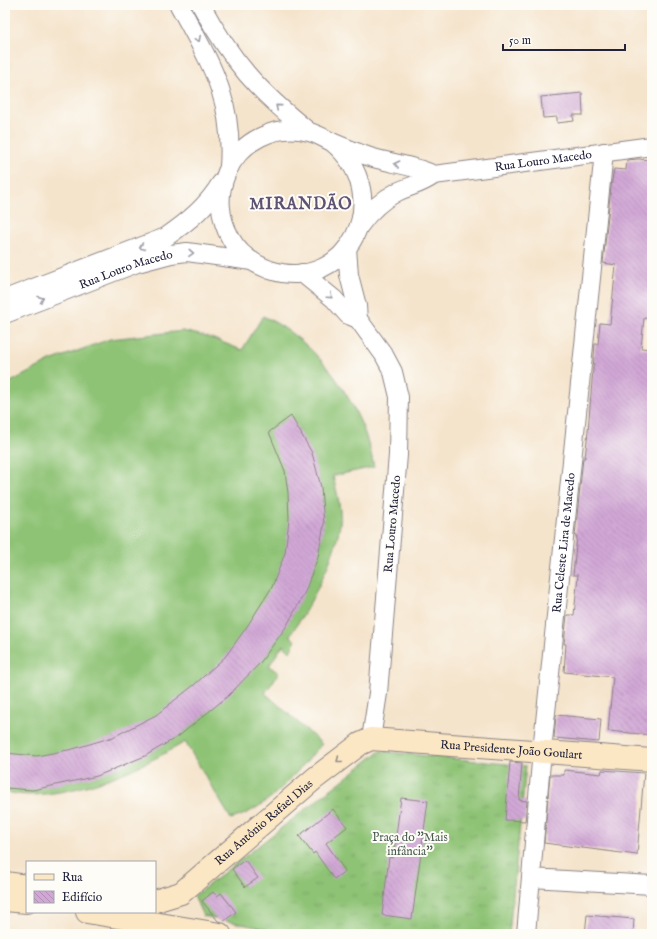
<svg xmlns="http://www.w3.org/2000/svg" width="657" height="939" viewBox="0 0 657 939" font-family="'IM FELL English',serif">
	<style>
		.grass { fill: url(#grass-tufts); stroke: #587258 }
		.pitch { fill: #8ec375; stroke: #587258 }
		.building { fill: url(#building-back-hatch) }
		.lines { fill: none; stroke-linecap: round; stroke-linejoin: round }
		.street-casing { stroke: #8c8384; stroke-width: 20 }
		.secondary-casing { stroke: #8c8384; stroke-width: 24 }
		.street { stroke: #fff; stroke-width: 18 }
		.secondary { stroke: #fbe7c3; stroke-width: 22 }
		.oneway { stroke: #9c9ca7 }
		.oneway2 { stroke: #998e86 }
		.labels { text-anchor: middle; stroke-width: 4; stroke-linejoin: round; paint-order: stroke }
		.street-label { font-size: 12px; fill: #22223b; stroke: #fdfcf7 }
		.park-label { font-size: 12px; fill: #485a4f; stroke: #fdfcf7 }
		.district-label { font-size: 16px; font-weight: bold; letter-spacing: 1px; fill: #5f5171; stroke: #fdfcf7 }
	</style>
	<defs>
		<pattern id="grass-tufts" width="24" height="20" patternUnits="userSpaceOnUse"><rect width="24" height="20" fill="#8ec375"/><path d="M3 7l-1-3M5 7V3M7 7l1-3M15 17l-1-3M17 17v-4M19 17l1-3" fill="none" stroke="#7aa766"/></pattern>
		<pattern id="building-back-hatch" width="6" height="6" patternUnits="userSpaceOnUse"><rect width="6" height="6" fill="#d1a7d5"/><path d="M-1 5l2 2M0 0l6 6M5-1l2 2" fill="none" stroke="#b38fb8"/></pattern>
	</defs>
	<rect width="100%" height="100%" fill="#fdfcf7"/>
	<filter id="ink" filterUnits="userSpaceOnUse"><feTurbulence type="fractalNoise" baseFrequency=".025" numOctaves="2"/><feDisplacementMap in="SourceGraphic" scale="8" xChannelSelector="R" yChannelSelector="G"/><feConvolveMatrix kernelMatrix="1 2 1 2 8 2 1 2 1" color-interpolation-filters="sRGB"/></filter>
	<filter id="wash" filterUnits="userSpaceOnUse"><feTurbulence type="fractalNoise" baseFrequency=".012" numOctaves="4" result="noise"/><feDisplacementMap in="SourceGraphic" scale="16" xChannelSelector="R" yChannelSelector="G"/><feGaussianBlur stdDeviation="0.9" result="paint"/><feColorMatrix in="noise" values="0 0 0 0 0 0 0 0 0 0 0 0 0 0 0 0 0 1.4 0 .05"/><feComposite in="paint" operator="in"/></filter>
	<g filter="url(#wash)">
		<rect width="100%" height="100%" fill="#f5e4cc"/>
		<polygon class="grass" points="380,751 526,766 509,934 290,934 203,916 194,896"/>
		<path class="pitch" d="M263 316C320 343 363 405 374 467L333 476C337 493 343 513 339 530 333 563 309 608 290 635L295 641 290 652 283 645 269 666 279 673 265 693 322 744C296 772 269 809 231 819L185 742C139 769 83 794 29 795 21 795 13 793 5 792V385L50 361 110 339 183 331 211 338 242 350Z"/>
		<g id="blocks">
			<g class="building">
				<polygon points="582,93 583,115 573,115 574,121 557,123 557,117 543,118 541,97"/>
				<polygon points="638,159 652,160 652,319 644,318 641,348 652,349 652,735 608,731 613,677 564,672 566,644 564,644 567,615 574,615 578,575 573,575 577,536 575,536 583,458 585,458 588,431 595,344 598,344 600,323 610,324 616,265 603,263 611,187 614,169 626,170 627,160"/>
				<polygon points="291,416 312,453 321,487 324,524 318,557 305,592 286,627 260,663 228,696 179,736 145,756 97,776 33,790 5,788 5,753 37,756 73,749 113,737 156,715 194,685 225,657 246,628 272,587 285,553 289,520 288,493 285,471 269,432"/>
				<polygon points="556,715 601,719 599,742 554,738"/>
				<polygon points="510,762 522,763 519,800 527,801 525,821 505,820"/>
				<polygon points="564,770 601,774 602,770 644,773 637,855 544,843 550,775 564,775"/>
				<polygon points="401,798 428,801 412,919 382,915 389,857 393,858"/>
				<polygon points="333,809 347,827 326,843 345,871 334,879 315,852 313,854 299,836"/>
				<polygon points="245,860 258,878 245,887 232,869"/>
				<polygon points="213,892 217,896 221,893 236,912 223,922 218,921 202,901"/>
				<polygon points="587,915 634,919 633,934 585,934"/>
			</g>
		</g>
	</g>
	<g filter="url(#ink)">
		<use href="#blocks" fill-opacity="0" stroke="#8c8384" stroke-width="1"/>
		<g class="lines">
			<g class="street-casing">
				<g id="street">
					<path d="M179 5C210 63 234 98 229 167"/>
					<path d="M201 5C232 62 258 91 308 131"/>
					<path d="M332 142C398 197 347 295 270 270 254 264 239 254 231 239 219 218 217 194 227 172 240 141 276 123 309 132 318 134 325 139 334 143 346 148 358 153 370 157 392 164 414 165 434 175"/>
					<path id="s1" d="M360 225C370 211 382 200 397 192 412 185 420 185 434 175L652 146"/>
					<polyline points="347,248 349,275 357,306 358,319 384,355 393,372 399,397 398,455 378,693 371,739"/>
					<polyline points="302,273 334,299 348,315 358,319"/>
					<path d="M5 299 166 237C189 221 207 206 221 183"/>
					<path id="s2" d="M5 314 137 263 171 254 187 252 252 261"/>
					<polyline points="531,878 652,885"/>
					<path id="s3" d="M526 934 542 751 604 152"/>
				</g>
			</g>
			<g class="secondary-casing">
				<g id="secondary">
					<polyline points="5,883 27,886"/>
					<polyline points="5,900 27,902"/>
					<path id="s4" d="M155 901 181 893 314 779 360 744 371 739 652 760"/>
					<polyline points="87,912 220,934"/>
				</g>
			</g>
			<use href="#street" class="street"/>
			<use href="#secondary" class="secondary"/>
		</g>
		<defs><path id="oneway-chevron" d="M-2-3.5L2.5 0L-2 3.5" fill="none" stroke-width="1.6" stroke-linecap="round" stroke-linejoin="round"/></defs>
		<g class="oneway">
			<use href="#oneway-chevron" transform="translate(198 39) rotate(63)"/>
			<use href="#oneway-chevron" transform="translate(278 107) rotate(-139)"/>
			<use href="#oneway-chevron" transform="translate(397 164) rotate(-168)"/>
			<use href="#oneway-chevron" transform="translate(142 247) rotate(158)"/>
			<use href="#oneway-chevron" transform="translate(191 253) rotate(3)"/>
			<use href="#oneway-chevron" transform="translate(330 296) rotate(42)"/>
			<use href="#oneway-chevron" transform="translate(41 299) rotate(-21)"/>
		</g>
		<use class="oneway2" href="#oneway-chevron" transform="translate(339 760) rotate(142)"/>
	</g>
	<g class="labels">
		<g class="street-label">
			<text dy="4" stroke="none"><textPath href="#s1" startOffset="201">Rua Louro Macedo</textPath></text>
			<text dy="4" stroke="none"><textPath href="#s2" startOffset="129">Rua Louro Macedo</textPath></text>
			<text transform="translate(392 524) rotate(-85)" y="4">Rua Louro Macedo</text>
			<text dy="4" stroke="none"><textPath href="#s3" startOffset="393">Rua Celeste Lira de Macedo</textPath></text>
			<text dy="4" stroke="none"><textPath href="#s4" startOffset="413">Rua Presidente João Goulart</textPath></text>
			<text dy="4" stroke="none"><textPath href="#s4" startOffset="136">Rua Antônio Rafael Dias</textPath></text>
		</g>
		<g class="park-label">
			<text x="410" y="841">Praça do ''Mais<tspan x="410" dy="14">infância''</tspan></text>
		</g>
		<g class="district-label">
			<text x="301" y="209">MIRANDÃO</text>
		</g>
	</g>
	<rect width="657" height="939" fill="none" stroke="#fdfcf7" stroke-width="20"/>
	<rect x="26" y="861" width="130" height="52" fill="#fdfcf7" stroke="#a5a5ac"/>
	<rect x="34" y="874" width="20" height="6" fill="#fbe7c3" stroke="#a5a5ac"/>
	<text x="62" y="881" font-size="12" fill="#22223b">Rua</text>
	<rect x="34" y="891" width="20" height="12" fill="url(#building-back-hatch)" stroke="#a5a5ac"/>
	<text x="62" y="901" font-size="12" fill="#22223b">Edifício</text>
	<path d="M503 44v6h122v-6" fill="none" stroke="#22223b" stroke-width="2"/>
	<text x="509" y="44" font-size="12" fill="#22223b" stroke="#fdfcf7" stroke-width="3" paint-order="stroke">50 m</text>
</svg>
